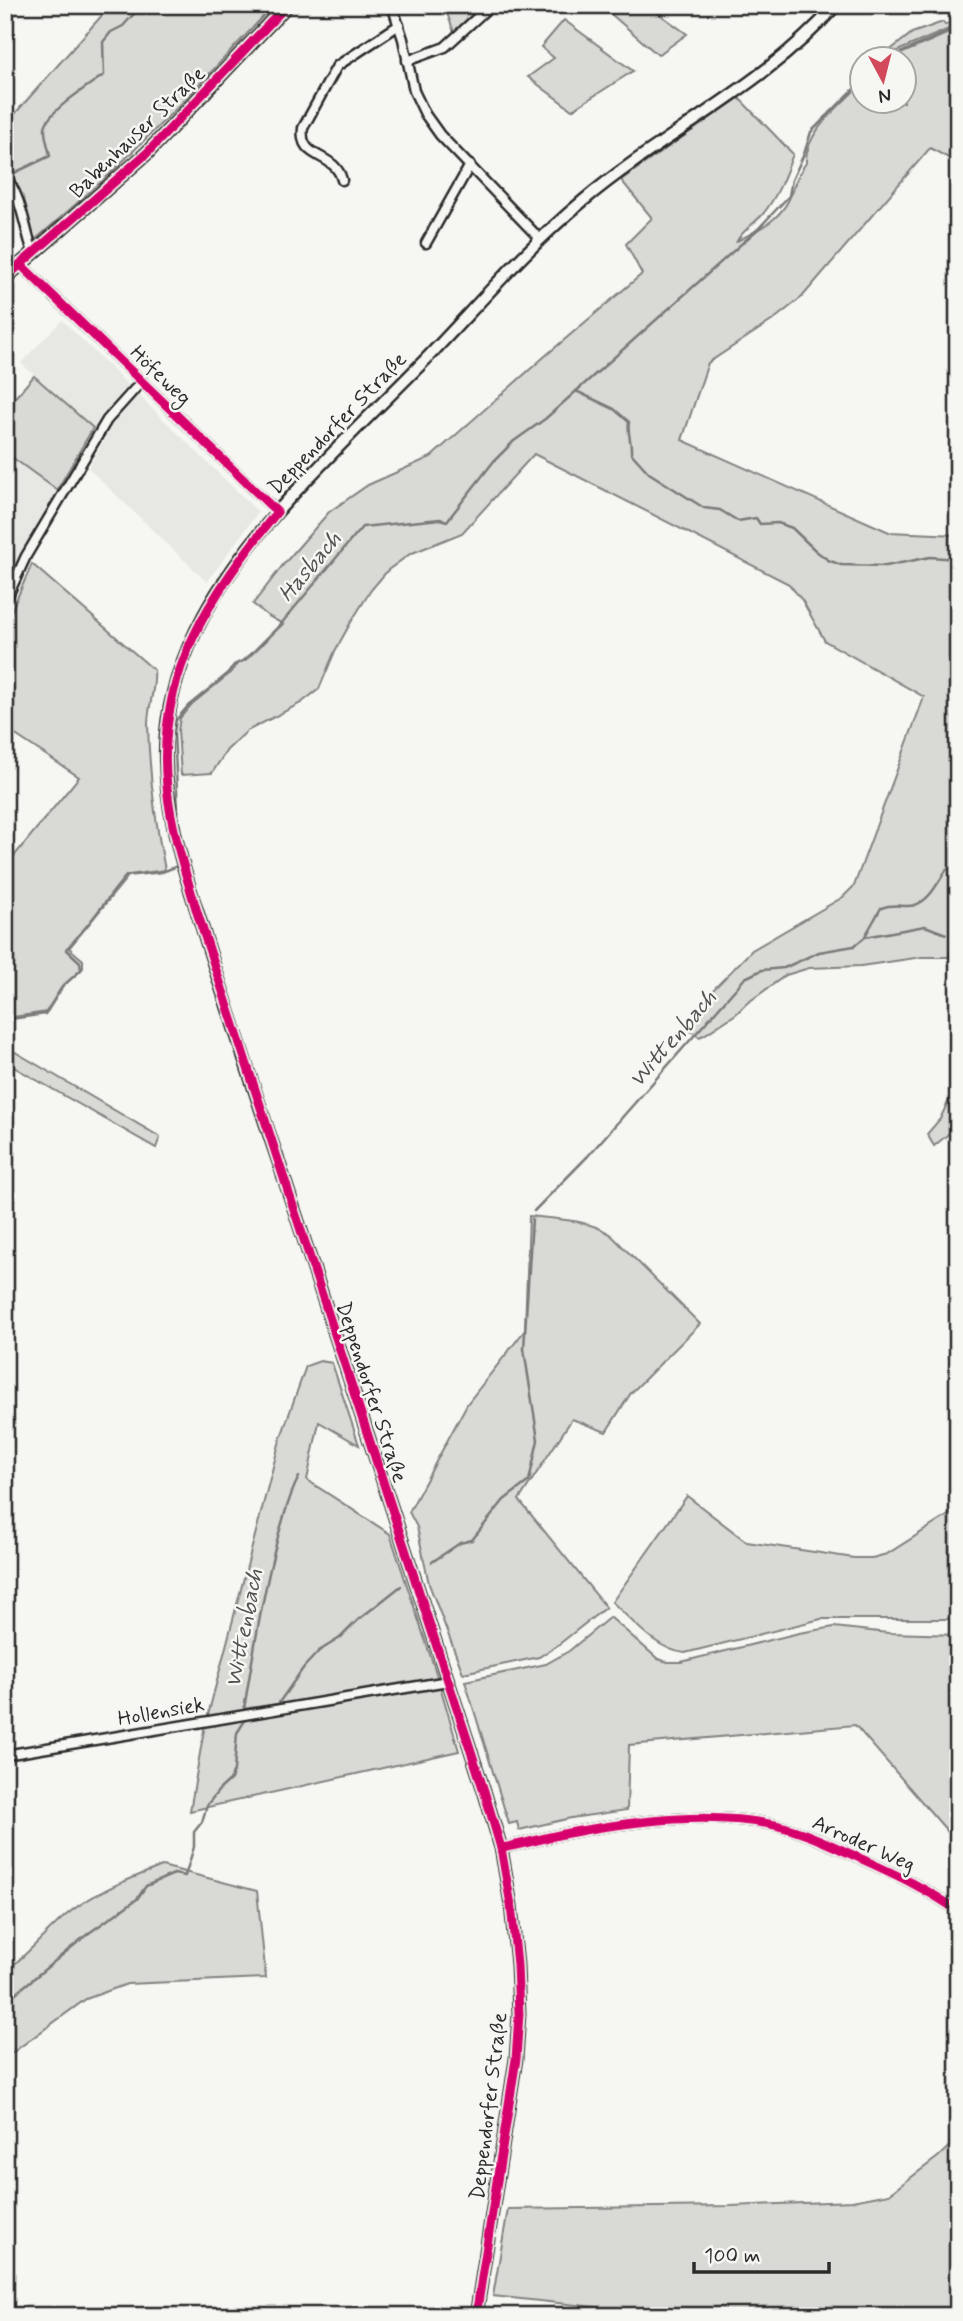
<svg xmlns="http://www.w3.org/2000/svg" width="963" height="2321" viewBox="0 0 963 2321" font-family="Mynerve,sans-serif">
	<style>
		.built { fill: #e7e7e3 }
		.green { fill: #d9d9d5; stroke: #828280; stroke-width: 2 }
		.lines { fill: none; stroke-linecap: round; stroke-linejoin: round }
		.stream { stroke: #7a7a78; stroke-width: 2.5 }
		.minor-casing { stroke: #2b2b2b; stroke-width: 13 }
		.tertiary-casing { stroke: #2b2b2b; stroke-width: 15 }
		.secondary-casing { stroke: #2b2b2b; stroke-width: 16 }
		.minor { stroke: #f6f6f2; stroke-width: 8 }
		.tertiary { stroke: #f6f6f2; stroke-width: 10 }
		.secondary { stroke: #f6f6f2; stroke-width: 10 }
		.cycleway-casing { stroke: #f6f6f2; stroke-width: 13 }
		.cycleway { stroke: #d6006c; stroke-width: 9 }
		.labels { text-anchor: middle; stroke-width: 5; stroke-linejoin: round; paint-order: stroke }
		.street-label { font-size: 21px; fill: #2b2b2b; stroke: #f6f6f2 }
		.water-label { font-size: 23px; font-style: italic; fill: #525251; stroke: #f6f6f2 }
	</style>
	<rect width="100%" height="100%" fill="#f6f6f2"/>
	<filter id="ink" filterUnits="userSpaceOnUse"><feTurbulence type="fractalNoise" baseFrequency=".0143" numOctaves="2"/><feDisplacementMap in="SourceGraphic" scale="14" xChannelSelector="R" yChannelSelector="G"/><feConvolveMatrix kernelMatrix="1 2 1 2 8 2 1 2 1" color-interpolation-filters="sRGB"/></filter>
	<g filter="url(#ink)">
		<g class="built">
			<polygon points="62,320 258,512 207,582 88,468 106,437 93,428 21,363"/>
			<polygon points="5,452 57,490 5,588"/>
		</g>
		<g class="green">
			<path d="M111 5H274L179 106 108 176 36 239C26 231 21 183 5 167V125Z"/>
			<polygon points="444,5 482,5 454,32"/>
			<polygon points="607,5 647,5 687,34 658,55 604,8"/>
			<polygon points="564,20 633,71 572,110 528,77 554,58 541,47"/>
			<polygon points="958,20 958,25 879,59 912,33 943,22 945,25"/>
			<path d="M958 29V163L930 148 802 297 773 320 708 363 682 440 889 532 958 535V926L949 957H922L861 966 809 968 786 975 746 1004 736 1014 704 1035 699 1037 687 1028 708 995 752 950 843 897 854 886 924 697 825 641 802 600 789 584 534 454 462 533 410 554 388 570 371 590 351 622 335 651 319 689 301 703 247 731 227 750 212 773 181 775 178 730 180 718 192 704 229 674 238 663 248 658 283 624 268 616 253 604 283 565 329 512 368 485 431 457 544 357 642 274 626 244 652 218 621 180 739 98 793 154C785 176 778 195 763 214 755 223 742 231 737 241 757 230 779 221 789 199 796 183 795 178 806 163 804 133 841 105 861 84L862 102H904V60L889 59Z"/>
			<polygon points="34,376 93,428 57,490 5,452 5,409"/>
			<path d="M32 564 154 670C156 689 148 705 148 724 149 774 155 821 165 870L129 875 69 948 83 960V968L64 985 47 1012 13 1017 5 1030V867L79 777 5 728V625Z"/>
			<polygon points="5,1046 160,1137 156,1148 5,1062"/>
			<polygon points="958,1081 958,1126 934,1146 927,1134 940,1119"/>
			<path d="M529 1216C556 1219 586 1219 610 1234L700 1324 631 1393 606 1432 572 1419 519 1500 606 1607 558 1645 539 1657 463 1673 429 1584 417 1527 409 1512 467 1404 525 1330Z"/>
			<polygon points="320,1361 332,1363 359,1445 319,1422 307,1480 390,1534 438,1679 207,1719 280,1440 306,1366"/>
			<path d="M687 1496 747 1542 854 1558H872L887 1554 958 1509V1619H821L685 1653C656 1650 633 1621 612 1602Z"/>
			<polygon points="610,1617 658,1659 668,1662 681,1662 799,1633 834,1627 888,1633 958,1635 958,1823 948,1832 855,1725 629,1745 627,1810 571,1818 519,1830 517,1822 509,1824 465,1681 546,1664 569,1651"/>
			<polygon points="440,1686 459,1751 190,1811 205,1724"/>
			<path d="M162 1866 257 1891 266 1978 127 1984 86 1999 5 2058V1972C27 1955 44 1934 65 1916 93 1892 128 1880 162 1866Z"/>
			<polygon points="958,2138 958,2316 747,2316 679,2309 680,2316 493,2296 508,2209 731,2206 852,2201 889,2194 938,2157"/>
		</g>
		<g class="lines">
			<g class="stream">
				<polyline points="885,60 958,27"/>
				<path d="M14 173 50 156C49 148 44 136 45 128 46 112 91 84 104 75L103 42 111 32 123 26 142 5"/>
				<path d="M576 391 614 409 629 422C627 434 632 442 631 453L649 473 704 508 720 510 738 521 756 518 760 524 778 523 792 528 816 551 828 560 841 565 886 566 930 557 958 559"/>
				<polyline points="865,937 925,926 946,934"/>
				<path d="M5 1028 11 1019 45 1014 62 987 81 970 80 962 66 949C89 927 105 900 126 876L162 872 188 862 179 830 174 732 176 720 188 706 225 676 234 665 245 660 280 625 362 527 440 519 447 521 494 461 514 441 545 419 758 229 789 196 792 180 804 154 811 132 862 81"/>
				<path d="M534 1211 588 1156 745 978 762 970 784 968 819 952 854 946 864 938 881 908C892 904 897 906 908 906 928 906 937 883 947 869"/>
				<path d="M299 1477C289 1495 285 1514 279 1533 263 1591 254 1650 244 1709L278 1704 304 1667 319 1651 340 1638 358 1620 401 1586"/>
				<polyline points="432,1562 460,1543 472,1540 504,1500 529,1481 538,1440 524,1349 532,1219"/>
				<polyline points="5,2002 89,1933 137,1899 146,1886 174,1874 185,1876 194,1847 194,1832 202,1822 207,1805 219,1790 231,1779 234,1770 237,1733 244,1722"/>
			</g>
			<g class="minor-casing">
				<g id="minor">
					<polyline points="392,5 403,39 414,91 425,114 440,135 540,239"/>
					<polyline points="407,61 445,47 491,5"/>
					<path d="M5 176C22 197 24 227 33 252"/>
					<path d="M342 180C335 151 298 161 303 128L337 66 399 25"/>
					<polyline points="426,243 470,165"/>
					<polyline points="20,264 277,512"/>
					<polyline points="5,602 26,556 107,420 142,381"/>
					<polyline points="5,1755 448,1681"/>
					<path d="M501 1848C525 1844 549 1836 574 1832 639 1820 710 1812 775 1825 806 1832 835 1847 864 1860 897 1875 929 1890 958 1911"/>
				</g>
			</g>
			<g class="tertiary-casing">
				<path id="tertiary" d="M476 2316 516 2059 519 2014 517 1965 511 1905 501 1848 485 1794C416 1585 350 1375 280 1166 255 1092 231 1018 207 943 186 876 161 808 166 736 173 649 223 576 278 511 325 458 377 409 426 359 478 305 526 248 584 200 665 132 765 86 836 5"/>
			</g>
			<g class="secondary-casing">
				<polyline id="secondary" points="5,278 147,153 287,5"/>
			</g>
			<use href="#minor" class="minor"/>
			<use href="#tertiary" class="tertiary"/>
			<use href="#secondary" class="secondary"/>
			<g class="cycleway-casing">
				<g id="cycleway">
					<path d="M20 264 277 512C211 595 155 674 167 787 171 830 185 871 197 912L485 1794 501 1848 511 1905 517 1965 519 2014 516 2059 476 2316"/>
					<polyline points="5,278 147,153 287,5"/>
					<path d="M501 1848C525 1844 549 1836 574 1832 639 1820 710 1812 775 1825 806 1832 835 1847 864 1860 897 1875 929 1890 958 1911"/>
				</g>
			</g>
			<use href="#cycleway" class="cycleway"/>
		</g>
	</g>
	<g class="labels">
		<g class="street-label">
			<text transform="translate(137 132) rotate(-44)" y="7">Babenhauser Straße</text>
			<text transform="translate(161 375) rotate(44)" y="7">Höfeweg</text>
			<text transform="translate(337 423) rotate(-46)" y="7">Deppendorfer Straße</text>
			<text transform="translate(372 1392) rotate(72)" y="7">Deppendorfer Straße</text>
			<text transform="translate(161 1711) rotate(-10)" y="7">Hollensiek</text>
			<text transform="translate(864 1843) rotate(24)" y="7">Arroder Weg</text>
			<text transform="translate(488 2106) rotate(-83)" y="7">Deppendorfer Straße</text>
		</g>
		<g class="water-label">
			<text transform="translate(309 566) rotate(-50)" y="8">Hasbach</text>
			<text transform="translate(672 1038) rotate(-49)" y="8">Wittenbach</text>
			<text transform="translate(243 1628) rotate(-79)" y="8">Wittenbach</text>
		</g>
	</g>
	<rect width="963" height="2321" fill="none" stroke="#f6f6f2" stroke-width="28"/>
	<rect x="14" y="14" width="935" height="2293" fill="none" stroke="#2b2b2b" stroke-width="2.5" filter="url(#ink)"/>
	<g transform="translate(883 80) rotate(173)"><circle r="33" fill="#f6f6f2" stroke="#a5a5a2" stroke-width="2"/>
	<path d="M0-5L12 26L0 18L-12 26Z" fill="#d1495b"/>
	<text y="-10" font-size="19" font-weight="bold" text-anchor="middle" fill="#2b2b2b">N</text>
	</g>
	<path d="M694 2262v10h135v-10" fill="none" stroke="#2b2b2b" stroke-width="3.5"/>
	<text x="704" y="2262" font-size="21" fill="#2b2b2b" stroke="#f6f6f2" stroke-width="5" paint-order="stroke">100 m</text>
</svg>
